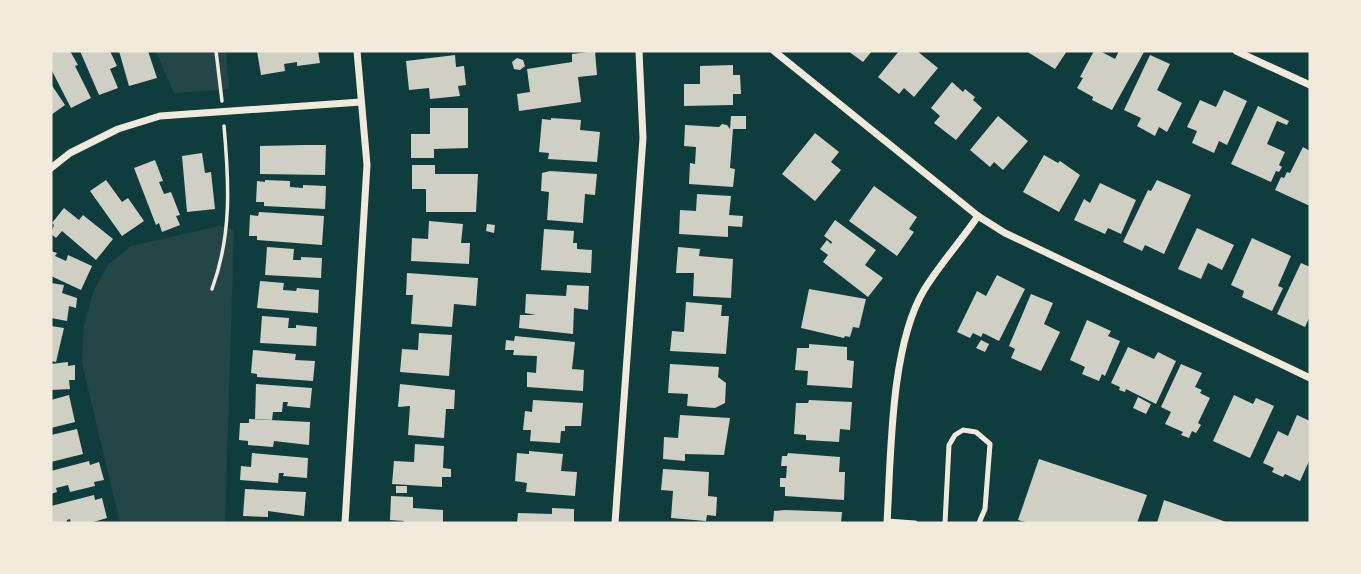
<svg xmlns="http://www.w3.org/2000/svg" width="1361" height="574" viewBox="0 0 1361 574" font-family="Karla,sans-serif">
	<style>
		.green { fill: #244646 }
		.building { fill: #cfcfc3 }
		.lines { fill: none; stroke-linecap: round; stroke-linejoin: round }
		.path { stroke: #f1e9da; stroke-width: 3.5 }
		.service { stroke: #f1e9da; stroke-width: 5 }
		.minor { stroke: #f1e9da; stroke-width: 7 }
	</style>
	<rect width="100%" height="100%" fill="#0f3d3e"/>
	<g class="green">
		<polygon points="156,51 226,51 229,89 174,93"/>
		<polygon points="219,226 234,230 225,523 120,523 82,363 84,325 94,290 108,265 131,246"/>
	</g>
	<g class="building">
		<polygon points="51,51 70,51 78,65 75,66 91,98 71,108 51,69"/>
		<polygon points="80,51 110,51 117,66 110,69 118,88 99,95"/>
		<polygon points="119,51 148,51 157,78 129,86"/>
		<polygon points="257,51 318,51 320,63 297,66 297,62 284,64 285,71 261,75"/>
		<polygon points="595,51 597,75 578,77 581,102 519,111 517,94 530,92 527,69 572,62 572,54"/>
		<polygon points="848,51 872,51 863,62"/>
		<polygon points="899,51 917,51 938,68 914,97 904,88 899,94 878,77"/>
		<polygon points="1026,51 1067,51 1055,69"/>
		<polygon points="1094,51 1100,51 1115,59 1119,51 1144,52 1112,110 1092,100 1093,97 1077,88 1083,78 1080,77"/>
		<polygon points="455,55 456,67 464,66 466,85 458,86 460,96 430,99 429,88 409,90 406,61"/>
		<polygon points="1150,55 1170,64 1157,90 1182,103 1167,132 1159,127 1155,136 1137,126 1141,118 1124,110"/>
		<polygon points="517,58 523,60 525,66 520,70 514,69 512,62"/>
		<polygon points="733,65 733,75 740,75 741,94 733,94 733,105 684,106 684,84 700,84 700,66"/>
		<polygon points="952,82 963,92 965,89 975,97 973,100 982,108 956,140 934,123 940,116 931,108"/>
		<polygon points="51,84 65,105 51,115"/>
		<polygon points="1224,90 1247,101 1227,145 1219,141 1214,153 1192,143 1197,131 1187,127 1200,100 1216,107"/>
		<polygon points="1258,106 1289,121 1287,125 1277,121 1267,144 1285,152 1279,165 1282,167 1279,172 1276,171 1271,182 1231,164"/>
		<polygon points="430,108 468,108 468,148 434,149 434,158 411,158 411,134 430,134"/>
		<polygon points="731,116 746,116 746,129 733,129 730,168 735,169 733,187 689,184 690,163 695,164 696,147 684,146 685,125 719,127 722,124 727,125 730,129"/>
		<polygon points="998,116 1028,141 1003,170 994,162 990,167 970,150"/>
		<polygon points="551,118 581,120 580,130 600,132 597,162 548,159 549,153 539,152 542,119 551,120"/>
		<polygon points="815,133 839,152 831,162 841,170 815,201 782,174"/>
		<polygon points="304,145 326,145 325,175 260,174 260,146"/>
		<polygon points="1303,147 1310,151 1310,206 1275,190 1281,177 1284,178 1287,172 1290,173"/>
		<polygon points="202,153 205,173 211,172 215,209 187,212 182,156"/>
		<polygon points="1044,155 1058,163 1060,161 1080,175 1059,212 1023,192"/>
		<polygon points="155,160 163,181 159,182 164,194 171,192 180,215 176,216 180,225 162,232 159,223 156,225 134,168"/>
		<polygon points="412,165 435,165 435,174 478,174 476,212 426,212 426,189 412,189"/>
		<polygon points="550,171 597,174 595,195 585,194 583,223 547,220 549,192 541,191 542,173"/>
		<polygon points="106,180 122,202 128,198 144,221 122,236 90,191"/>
		<polygon points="265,180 290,181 290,187 303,188 303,185 326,186 325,209 264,206 264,202 256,202 257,181 265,182"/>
		<polygon points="1157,180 1191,195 1164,254 1145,245 1142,251 1123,242 1148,190 1151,191"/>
		<polygon points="1100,183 1136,200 1121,234 1108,228 1105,234 1074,220 1084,199 1090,203"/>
		<polygon points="874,186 917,217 909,229 914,232 897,256 849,221"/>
		<polygon points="697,194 731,196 729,215 743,216 742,227 728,226 728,237 679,234 680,210 696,211"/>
		<polygon points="64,208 79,220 83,215 113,239 96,260 62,231 56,238 51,234 54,225 52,223"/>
		<polygon points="259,212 324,216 322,245 257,240 257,236 249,236 250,215 258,216"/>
		<polygon points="835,220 876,250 865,265 883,278 868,297 823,262 828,255 820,249 827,240 831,244 832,242 824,236"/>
		<polygon points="429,221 463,224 461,243 470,243 469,264 411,261 412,238 428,239"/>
		<polygon points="487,224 495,225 494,233 486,231"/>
		<polygon points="1197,228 1234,245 1222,270 1208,263 1201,279 1178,269"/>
		<polygon points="544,229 574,231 573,243 577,243 577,249 592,250 591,273 541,270"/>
		<polygon points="1252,238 1291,256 1278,286 1283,288 1272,311 1242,297 1244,291 1231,285"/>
		<polygon points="267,247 294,249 293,260 301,260 301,257 322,258 321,278 265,275"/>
		<polygon points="678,247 700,249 699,256 733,259 731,298 693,296 694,273 676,273"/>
		<polygon points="51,251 57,253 55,256 66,261 68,255 92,266 81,290 51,276"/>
		<polygon points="1301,263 1310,267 1310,316 1305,327 1277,314"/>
		<polygon points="407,273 478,278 476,306 454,304 452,327 411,324 413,295 406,295"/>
		<polygon points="997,275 1025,289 999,341 983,333 981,337 973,333 970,338 957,332 977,291 986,296"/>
		<polygon points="260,281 284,283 283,290 296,291 297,288 319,290 318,313 257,308"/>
		<polygon points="51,283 64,285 62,293 77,298 76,308 69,306 67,321 51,318"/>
		<polygon points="567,285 589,286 588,310 574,308 573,334 519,328 520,315 536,315 525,313 526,294 566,296"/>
		<polygon points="809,289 866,299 859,328 853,327 850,337 845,336 844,338 801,328"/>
		<polygon points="1031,294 1053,303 1044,324 1060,332 1041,371 1011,358 1015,349 1009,346"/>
		<polygon points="686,302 722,305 721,316 729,316 726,354 670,351 672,331 684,332"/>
		<polygon points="262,316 289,318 288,328 296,328 296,325 317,327 316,346 260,343"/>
		<polygon points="1087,320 1111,331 1108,336 1120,341 1105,376 1102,374 1099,381 1082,374 1085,367 1070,360"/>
		<polygon points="51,326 64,328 56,362 51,361"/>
		<polygon points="419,333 452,335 449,376 400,372 402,349 418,350"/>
		<polygon points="515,336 575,342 572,369 584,370 583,391 527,387 527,372 536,373 537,356 513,355 514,350 505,350 506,340 514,341"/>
		<polygon points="981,340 989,344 985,352 976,348"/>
		<polygon points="809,344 847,347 847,360 854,361 852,388 807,385 808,371 795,370 797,348 809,348"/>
		<polygon points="1128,347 1154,359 1158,352 1176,361 1156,404 1126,389 1125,392 1119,390 1120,387 1111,383"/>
		<polygon points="253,350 296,354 295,360 315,361 313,381 257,377 257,374 251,373"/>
		<polygon points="68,362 68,366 75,365 75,380 69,380 70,389 51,390 51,364"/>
		<polygon points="670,364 719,367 718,377 726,383 725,403 715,408 687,406 688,394 668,393"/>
		<polygon points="1181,364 1202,373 1195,387 1202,390 1200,393 1210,398 1198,423 1201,425 1196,433 1192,431 1189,438 1181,435 1183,432 1165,424 1171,412 1161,407"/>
		<polygon points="256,384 312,388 310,408 287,406 288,402 283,402 282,412 273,412 272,420 255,419"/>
		<polygon points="400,384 455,390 454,409 446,409 444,438 408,435 410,406 398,407"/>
		<polygon points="69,395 75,422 51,428 51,400"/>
		<polygon points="1234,395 1253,404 1256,398 1274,406 1250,458 1213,441"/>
		<polygon points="1138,397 1151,404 1146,414 1133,408"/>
		<polygon points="533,400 583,403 581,426 565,426 565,431 561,431 560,443 530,441 531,430 523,430 525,411 532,412"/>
		<polygon points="809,400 852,402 850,430 840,429 839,442 806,440 806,435 794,434 796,403 808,403"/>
		<polygon points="680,415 730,418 724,455 685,454 685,461 663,459 664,437 678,438"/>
		<polygon points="1297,415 1310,421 1310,459 1300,481 1285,474 1283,477 1272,472 1274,468 1263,463 1278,431 1288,436"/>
		<polygon points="249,419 310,422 309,445 274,441 273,447 248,445 248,441 239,440 240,423 249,423"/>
		<polygon points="77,429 83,454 51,462 51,435"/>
		<polygon points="415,444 444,446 443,468 451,469 451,477 442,477 442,487 392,484 394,461 414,462"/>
		<polygon points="529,451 563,454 561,471 577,472 575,496 526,492 527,483 515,481 517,453 529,454"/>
		<polygon points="252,453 308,458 307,478 283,476 284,473 279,473 278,483 240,480 241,466 251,467"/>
		<polygon points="788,453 840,457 839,472 845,472 844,500 785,496 785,487 780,487 780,478 786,478 787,466 781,466 782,456 787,456"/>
		<polygon points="1039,459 1147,495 1137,523 1029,523 1018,520"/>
		<polygon points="89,461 90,465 99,462 104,480 94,482 95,486 70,492 68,485 56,488 57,492 51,494 51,471"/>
		<polygon points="663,469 709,472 708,496 717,497 716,516 707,515 706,521 671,518 673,491 661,490"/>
		<rect x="396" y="486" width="11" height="7"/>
		<polygon points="245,489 306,492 304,516 268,511 268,517 243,516"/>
		<polygon points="94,495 95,500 102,498 107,518 90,523 71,523 70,519 67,520 66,523 51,523 51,506"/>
		<polygon points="391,496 413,497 413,508 443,510 443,523 403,523 404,521 390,520"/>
		<polygon points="1164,500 1229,523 1157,523"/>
		<polygon points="552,508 574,509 574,523 517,523 518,513 552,514"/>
		<polygon points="785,510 842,512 841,523 773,523 774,511"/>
	</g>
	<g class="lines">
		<g class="path">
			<polyline points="216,51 222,101"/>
			<path d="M212 289C232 235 229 182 224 126"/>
		</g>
		<g class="service">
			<polyline points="887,521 915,523"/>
			<polyline points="945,523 949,445 955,435 963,430 976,432 990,444 985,509 979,523"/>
		</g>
		<g class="minor">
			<polyline points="774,51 978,216 1005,233 1310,378"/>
			<polyline points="1236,51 1310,85"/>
			<polyline points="51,168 70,153 118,129 160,116 361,102"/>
			<polyline points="345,523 367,165 357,51"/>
			<polyline points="615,523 643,138 639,51"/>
			<path d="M887 523C891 457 890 347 924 290 940 264 961 241 978 216"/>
		</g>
	</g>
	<rect width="1361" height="574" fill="none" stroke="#f1e9da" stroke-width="105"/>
</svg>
